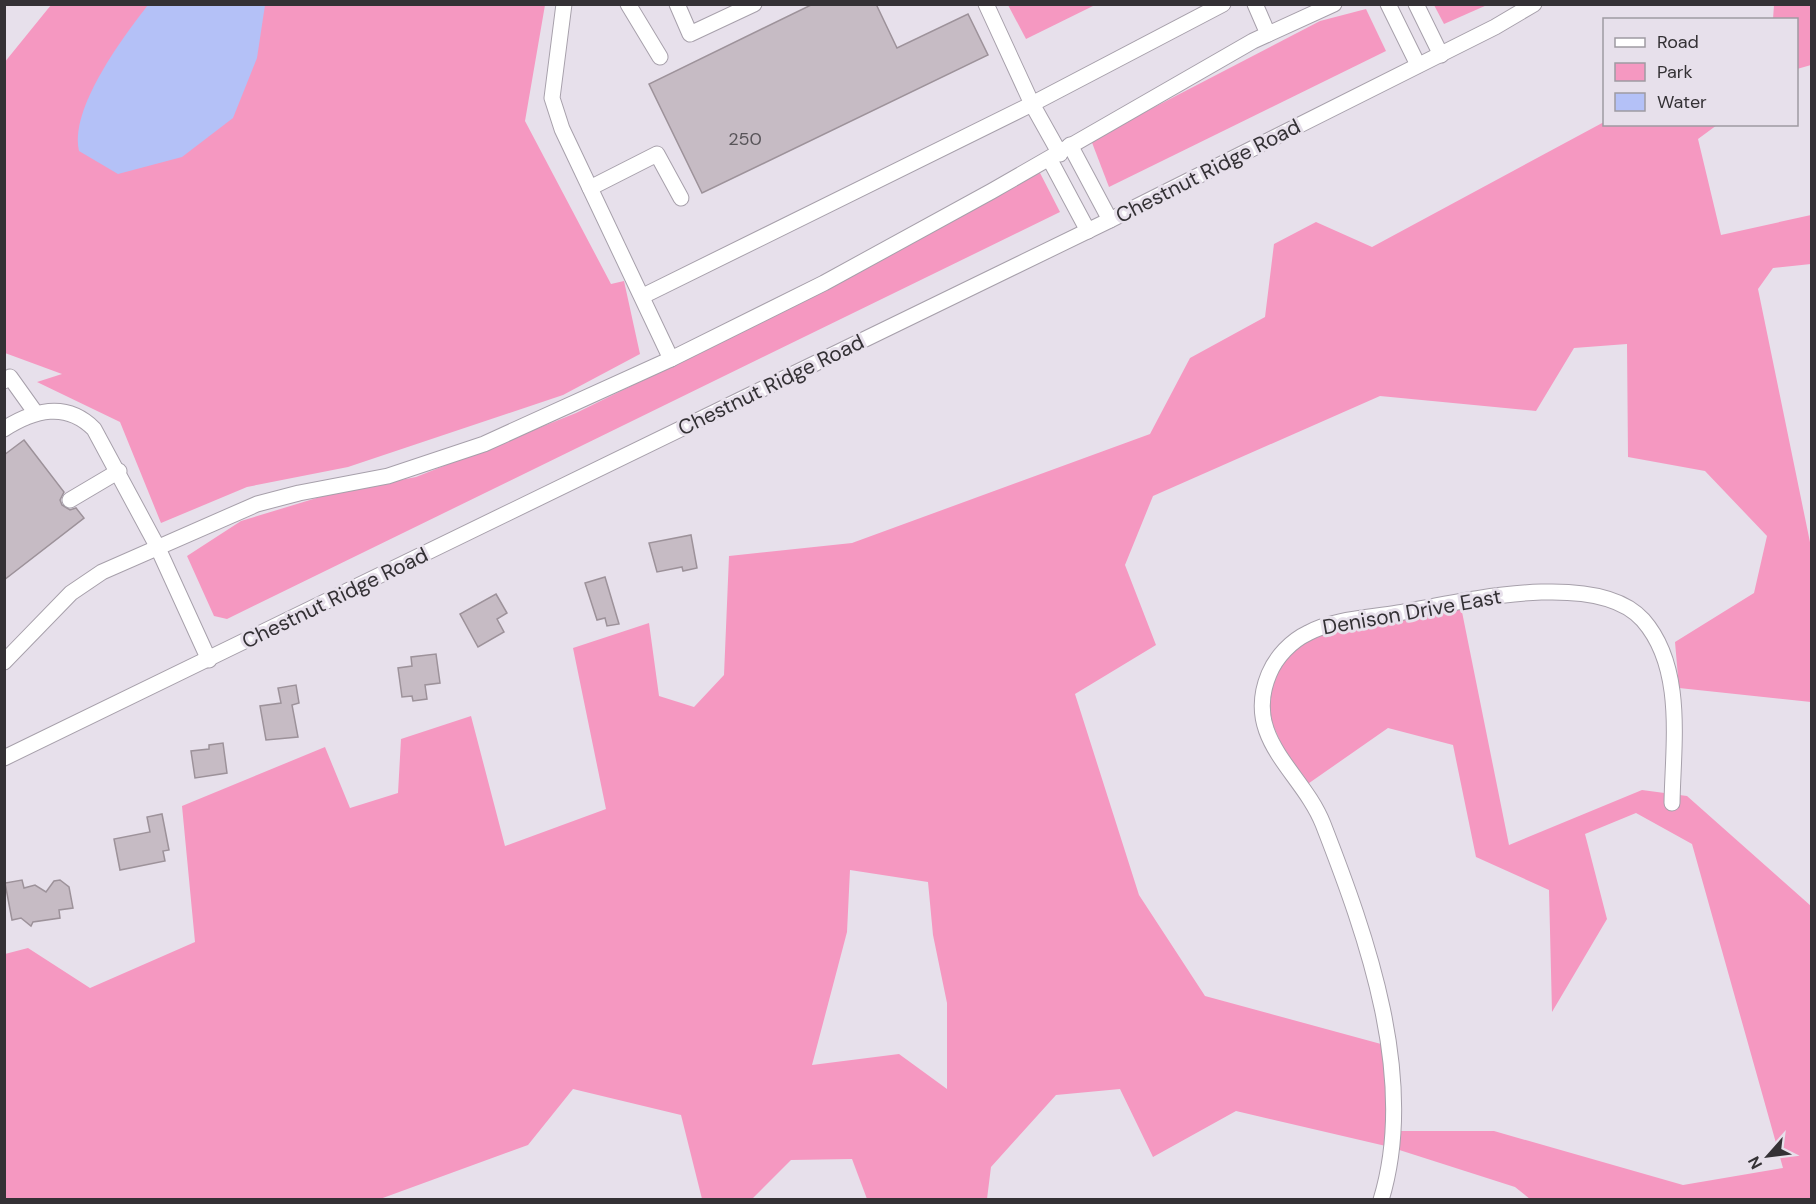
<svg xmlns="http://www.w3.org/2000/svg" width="1816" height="1204" viewBox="0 0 1816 1204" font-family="'DM Sans',sans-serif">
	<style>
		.green { fill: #f598c1; fill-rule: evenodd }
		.water { fill: #b4c1f7 }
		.building { fill: #c6bbc4; stroke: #9d929a; stroke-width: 1.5 }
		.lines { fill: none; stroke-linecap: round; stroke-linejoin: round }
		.minor-casing { stroke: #a7a0ab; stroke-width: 17 }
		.minor { stroke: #fff; stroke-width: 15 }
		.labels { text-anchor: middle; stroke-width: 6; stroke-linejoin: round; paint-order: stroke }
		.number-label { font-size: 18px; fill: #585459 }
		.street-label { font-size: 21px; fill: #343135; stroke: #e7e0eb }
	</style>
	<rect width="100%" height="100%" fill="#e7e0eb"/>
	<g class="green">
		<polygon points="51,5 545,5 525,121 611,284 624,281 640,354 563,395 348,467 247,487 161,523 120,422 37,382 62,374 5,353 4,63"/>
		<polygon points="1008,5 1095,5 1026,39"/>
		<polygon points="1434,5 1487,5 1444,24"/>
		<polygon points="1774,5 1811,5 1811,65 1797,69 1796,20 1773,19"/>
		<polygon points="1366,9 1386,51 1109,187 1091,140 1320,21"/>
		<path d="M1604 122V124L1717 125 1698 139 1721 235 1811 215V264L1773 268 1758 289 1811 547V702L1679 688 1675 642 1754 593 1767 536 1705 471 1628 457 1627 344 1574 348 1536 411 1380 396 1153 496 1125 565 1156 645 1075 694 1139 895 1205 996 1381 1044 1393 1131H1494L1683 1185 1783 1168 1692 844 1636 813 1585 834 1607 919 1552 1012 1549 890 1476 857 1453 745 1388 728 1302 788 1264 706 1291 640 1459 597 1509 845 1642 790 1687 796 1811 906V1199H1530L1515 1187 1390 1147 1236 1111 1153 1157 1120 1089 1056 1095 991 1167 987 1199H867L852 1159 791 1160 752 1199H702L681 1115 573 1089 528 1145 380 1199 5 1200V954L28 948 90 988 195 942 182 806 325 747 350 808 398 793 401 739 471 716 505 846 606 809 573 648 649 623 659 696 694 707 724 675 729 556 852 543 1150 434 1190 358 1265 317 1274 244 1316 222 1372 247ZM850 870 928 882 933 935 947 1003V1089L899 1054 812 1065 847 932Z"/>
		<polygon points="1039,171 1060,212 227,619 214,616 187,556 241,521 333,493 416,477 576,413 784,311"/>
	</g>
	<path class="water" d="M148 5H265L257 58 233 118 182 157 118 174 79 151C69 109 123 37 148 5Z"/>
	<g class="building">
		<polygon points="813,4 876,4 897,48 968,14 988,55 702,193 649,84"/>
		<polygon points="24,440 64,492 60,500 62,505 70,510 76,508 84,518 4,580 4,455"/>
		<polygon points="691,535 697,568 683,571 682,567 657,572 649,543"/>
		<polygon points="605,577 619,624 607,626 605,618 597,620 585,583"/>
		<polygon points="496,594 507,613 497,619 504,632 478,647 460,614"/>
		<polygon points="436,654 440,683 425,685 427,699 413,701 412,696 402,697 398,668 412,666 411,657"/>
		<polygon points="296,685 299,703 292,705 298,737 266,740 260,706 281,703 278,688"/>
		<polygon points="223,743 227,773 195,778 191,751 209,749 209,745"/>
		<polygon points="162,814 169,850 163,851 165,861 120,870 114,839 150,832 147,817"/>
		<polygon points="22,880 24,888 35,885 46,892 54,881 60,880 69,887 73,908 59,910 60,918 33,922 31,926 21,918 12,920 5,883"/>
	</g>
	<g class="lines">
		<g class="minor-casing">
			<g id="minor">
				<polyline points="564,4 552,98 562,129 671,359"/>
				<polyline points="628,4 660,57"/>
				<polyline points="677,4 690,34 754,4"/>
				<polyline points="986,4 1032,104 1060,154"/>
				<polyline points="1255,4 1268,34"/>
				<polyline points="1388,4 1418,65"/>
				<polyline points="1416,4 1441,55"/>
				<polyline points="1070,145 1110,220"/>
				<polyline points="1050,160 1088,231"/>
				<polyline points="590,188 657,154 681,198"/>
				<polyline points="643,296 1032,104 1223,4"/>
				<polyline points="4,381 10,377 35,412"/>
				<path d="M4 429C34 410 66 401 94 429L157 546 209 660"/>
				<polyline points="70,500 119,471"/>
				<polyline points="4,662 71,593 102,572 257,504 299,493 388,476 484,444 671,359 824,283 992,191 1253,41 1334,4"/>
				<polyline points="4,758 1110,220 1495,27 1534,4"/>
				<path d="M1381 1200C1418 1079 1367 937 1323 824 1302 771 1242 739 1269 674 1276 657 1291 641 1308 633 1334 619 1369 618 1398 613 1459 602 1597 568 1643 620 1685 668 1673 744 1672 803"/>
			</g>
		</g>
		<use href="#minor" class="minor"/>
	</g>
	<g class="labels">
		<g class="number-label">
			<text x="745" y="145">250</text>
		</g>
		<g class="street-label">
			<text transform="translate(1208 171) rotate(-27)" y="7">Chestnut Ridge Road</text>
			<text transform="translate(771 385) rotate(-26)" y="7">Chestnut Ridge Road</text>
			<text transform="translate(335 598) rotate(-26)" y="7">Chestnut Ridge Road</text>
			<text transform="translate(1412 612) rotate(-10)" y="7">Denison Drive East</text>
		</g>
	</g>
	<rect width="1816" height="1204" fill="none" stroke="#343135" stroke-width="12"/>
	<rect x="1603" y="18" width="195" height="108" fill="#e7e0eb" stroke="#9f9aa2" stroke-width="1.5"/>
	<rect x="1615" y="38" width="30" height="9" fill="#ffffff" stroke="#9f9aa2" stroke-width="1.5"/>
	<text x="1657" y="48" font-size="18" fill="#343135">Road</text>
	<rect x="1615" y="63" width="30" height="18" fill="#f598c1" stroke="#9f9aa2" stroke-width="1.5"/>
	<text x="1657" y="78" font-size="18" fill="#343135">Park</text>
	<rect x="1615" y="93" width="30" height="18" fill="#b4c1f7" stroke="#9f9aa2" stroke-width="1.5"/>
	<text x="1657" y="108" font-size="18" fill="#343135">Water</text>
	<g transform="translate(1768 1156) rotate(242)" stroke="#e7e0eb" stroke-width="4.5" paint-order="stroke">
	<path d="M0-4.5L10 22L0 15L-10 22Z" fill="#343135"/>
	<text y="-9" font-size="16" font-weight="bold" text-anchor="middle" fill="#343135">N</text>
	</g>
</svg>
